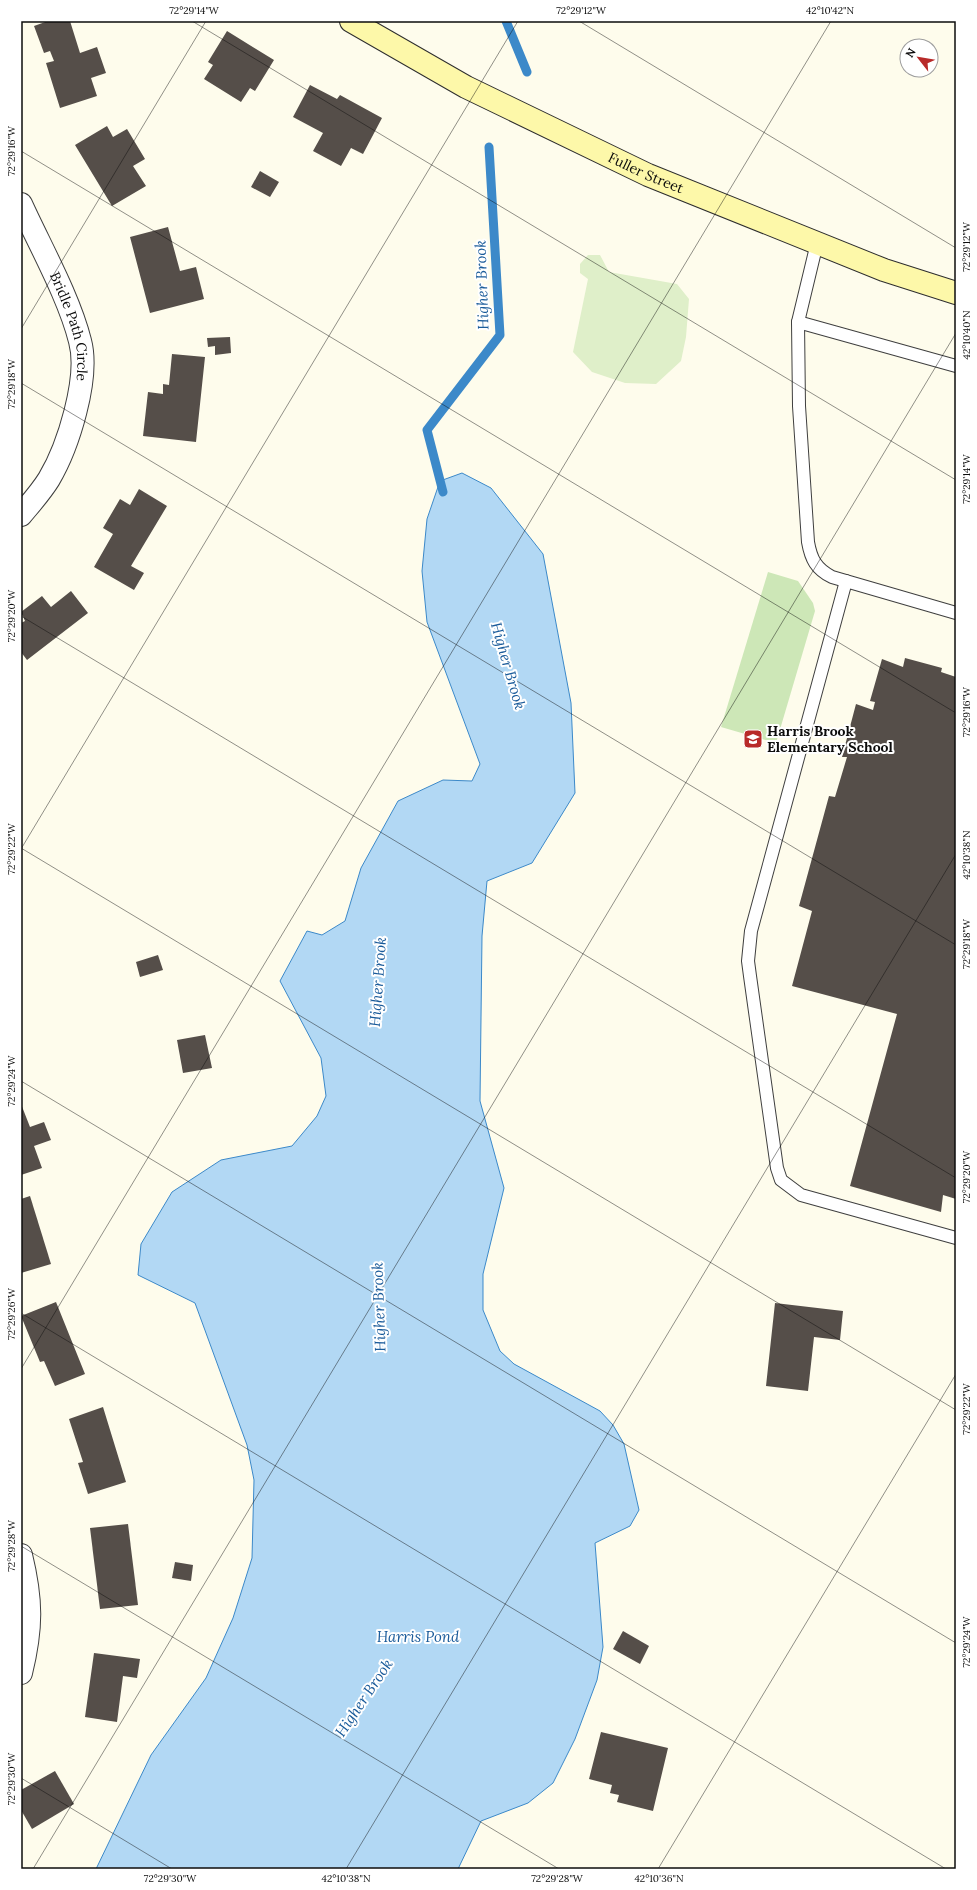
<svg xmlns="http://www.w3.org/2000/svg" width="977" height="1890" viewBox="0 0 977 1890" font-family="Lora,serif">
	<style>
		.green { fill: #cde7b7 }
		.pitch { fill: #dfefc9 }
		.water { fill: #b2d8f4; stroke: #3c89c9 }
		.lines { fill: none; stroke-linecap: round; stroke-linejoin: round }
		.stream { stroke: #3c89c9; stroke-width: 9 }
		.building { fill: #554e49 }
		.lane-casing { stroke: #3f3f3f; stroke-width: 14 }
		.street-casing { stroke: #3f3f3f; stroke-width: 24 }
		.secondary-casing { stroke: #2e2e2e; stroke-width: 24 }
		.lane { stroke: #fff; stroke-width: 12 }
		.street { stroke: #fff; stroke-width: 22 }
		.secondary { stroke: #fdf8a9; stroke-width: 22 }
		.ticks { fill: none; stroke: #0c0c0c; stroke-width: 1; stroke-opacity: 0.45 }
		.labels { text-anchor: middle; stroke-width: 4; stroke-linejoin: round; paint-order: stroke }
		.street-label { font-size: 14px; fill: #0c0c0c; stroke: #fff }
		.poi-label { font-size: 14px; font-weight: bold; fill: #0c0c0c; stroke: #fff; text-anchor: start }
		.water-label { font-size: 15px; font-style: italic; fill: #1a5b9a; stroke: #fff }
		.neatline { fill: none; stroke: #0c0c0c; stroke-width: 1.5 }
		.ticks-label { font-size: 10px; text-anchor: middle; fill: #0c0c0c }
	</style>
	<rect width="100%" height="100%" fill="#fefcec"/>
	<polygon class="green" points="768,572 798,581 813,603 815,611 776,743 721,727"/>
	<polygon class="pitch" points="588,255 600,255 609,272 677,284 689,299 686,337 681,361 656,384 625,383 592,372 573,352 588,279 580,273 580,264"/>
	<polygon class="water" points="462,473 491,488 543,554 571,703 575,793 532,863 487,881 482,936 480,1101 504,1188 483,1274 483,1310 500,1351 514,1364 600,1411 613,1425 624,1444 639,1510 630,1526 595,1543 603,1647 597,1680 575,1739 553,1783 528,1803 481,1821 458,1869 96,1869 151,1755 206,1678 233,1618 252,1558 254,1480 247,1445 195,1303 138,1275 141,1244 172,1192 221,1160 292,1146 317,1116 326,1096 321,1058 280,981 307,931 322,935 345,921 361,868 398,801 443,780 472,781 480,764 427,622 422,571 427,519 440,481"/>
	<g class="lines">
		<g class="stream">
			<polyline points="506,21 527,72"/>
			<polyline points="443,492 427,430 500,335 489,147"/>
		</g>
	</g>
	<g class="building">
		<polygon points="48,21 70,21 80,53 97,47 106,73 91,78 97,96 60,108 46,63 54,61 50,51 44,53 34,26"/>
		<polygon points="227,31 274,60 255,91 250,88 241,102 204,79 213,65 208,62"/>
		<polygon points="310,85 337,99 340,95 382,118 363,154 351,148 341,166 313,151 323,133 293,117"/>
		<polygon points="107,126 113,137 127,129 145,159 133,166 146,186 112,206 75,145"/>
		<polygon points="260,171 279,182 270,197 251,187"/>
		<polygon points="168,227 180,271 196,267 204,299 150,313 130,237"/>
		<polygon points="230,337 231,353 215,355 215,346 208,347 207,338"/>
		<polygon points="172,354 205,357 196,442 143,436 148,392 163,394 163,384 169,385"/>
		<polygon points="139,489 167,506 131,566 144,573 134,590 94,567 113,534 103,528 120,499 130,505"/>
		<polygon points="71,591 88,613 27,660 21,652 21,623 25,621 21,612 42,596 51,607"/>
		<polygon points="905,658 942,668 941,672 956,677 956,1199 943,1195 941,1212 850,1186 897,1014 792,986 812,911 799,906 829,796 835,797 847,757 842,757 856,704 873,710 875,702 870,701 882,659 903,667"/>
		<polygon points="158,955 163,970 140,977 136,962"/>
		<polygon points="205,1035 212,1068 183,1073 177,1040"/>
		<polygon points="21,1104 30,1127 44,1122 51,1140 34,1146 42,1168 21,1175"/>
		<polygon points="30,1196 51,1264 21,1273 21,1199"/>
		<polygon points="56,1302 85,1374 55,1386 44,1361 40,1362 21,1316"/>
		<polygon points="775,1303 843,1311 840,1340 814,1337 808,1391 766,1386"/>
		<polygon points="103,1407 126,1482 88,1494 78,1463 83,1462 69,1419"/>
		<polygon points="128,1524 138,1605 100,1609 90,1528"/>
		<polygon points="175,1562 193,1565 191,1581 172,1578"/>
		<polygon points="623,1631 649,1646 640,1664 613,1649"/>
		<polygon points="94,1653 140,1659 137,1678 123,1676 117,1722 85,1717"/>
		<polygon points="601,1732 668,1748 653,1811 617,1802 619,1795 610,1793 612,1785 589,1779"/>
		<polygon points="55,1771 74,1804 32,1829 21,1810 21,1790"/>
	</g>
	<g class="lines">
		<g class="lane-casing">
			<g id="lane">
				<path d="M817 243 798 322 799 406 808 542C811 559 816 569 832 577L956 613"/>
				<polyline points="798,322 956,366"/>
				<polyline points="846,581 751,931 748,961 750,976 777,1168 781,1180 801,1195 956,1238"/>
			</g>
		</g>
		<g class="street-casing">
			<g id="street">
				<path id="s1" d="M21 204C40 246 69 297 80 341 90 378 68 447 49 479 41 492 31 503 21 515"/>
				<path d="M21 1555C32 1600 32 1628 21 1673"/>
			</g>
		</g>
		<g class="secondary-casing">
			<g id="secondary">
				<path id="s2" d="M351 21 466 87 648 175 884 270 956 293"/>
			</g>
		</g>
		<use href="#lane" class="lane"/>
		<use href="#street" class="street"/>
		<use href="#secondary" class="secondary"/>
	</g>
	<path class="ticks" d="M192 21 956 480M579 21 956 248M21 151 956 713M21 329 206 21M21 383 956 945M21 616 956 1178M21 848 956 1410M21 849 518 21M21 1081 956 1643M21 1313 946 1869M21 1369 831 21M21 1546 559 1869M21 1778 172 1869M33 1869 956 333M346 1869 956 854M658 1869 956 1374"/>
	<defs>
		<g id="school-square" transform="scale(1)"><rect x="-9" y="-9" width="18" height="18" rx="4" fill="#b82a29" stroke="#fff"/><path d="M0-5L7-2L0 1L-7-2ZM-4 1L0 2.5L4 1V4Q0 6-4 4Z" fill="#fff"/></g>
	</defs>
	<g fill-rule="evenodd">
		<use href="#school-square" x="753" y="739"/>
	</g>
	<g class="labels">
		<g class="street-label">
			<text dy="5" stroke="none"><textPath href="#s2" startOffset="332">Fuller Street</textPath></text>
			<text dy="5" stroke="none"><textPath href="#s1" startOffset="133">Bridle Path Circle</textPath></text>
		</g>
		<g class="poi-label">
			<text x="767" y="736">Harris Brook<tspan x="767" dy="16">Elementary School</tspan></text>
		</g>
		<g class="water-label">
			<text transform="translate(482 285) rotate(-92)" y="5">Higher Brook</text>
			<text transform="translate(508 666) rotate(74)" y="5">Higher Brook</text>
			<text transform="translate(378 982) rotate(-86)" y="5">Higher Brook</text>
			<text transform="translate(379 1307) rotate(-92)" y="5">Higher Brook</text>
			<text x="418" y="1642">Harris Pond</text>
			<text transform="translate(364 1698) rotate(-56)" y="5">Higher Brook</text>
		</g>
	</g>
	<rect width="977" height="1890" fill="none" stroke="#ffffff" stroke-width="44"/>
	<g transform="translate(919 58) rotate(301)"><circle r="19" fill="#ffffff" stroke="#9e9e9e"/>
	<path d="M0-3L7 15L0 10L-7 15Z" fill="#b82a29"/>
	<text y="-6" font-size="11" font-weight="bold" text-anchor="middle" fill="#0c0c0c">N</text>
	</g>
	<rect x="22" y="22" width="933" height="1846" class="neatline"/>
	<g class="ticks-label">
		<text x="194" y="14">72°29'14"W</text>
		<text x="581" y="14">72°29'12"W</text>
		<text x="830" y="14">42°10'42"N</text>
		<text transform="translate(11 151) rotate(-90)" y="4">72°29'16"W</text>
		<text transform="translate(966 247) rotate(-90)" y="4">72°29'12"W</text>
		<text transform="translate(966 335) rotate(-90)" y="4">42°10'40"N</text>
		<text transform="translate(11 384) rotate(-90)" y="4">72°29'18"W</text>
		<text transform="translate(966 479) rotate(-90)" y="4">72°29'14"W</text>
		<text transform="translate(11 616) rotate(-90)" y="4">72°29'20"W</text>
		<text transform="translate(966 712) rotate(-90)" y="4">72°29'16"W</text>
		<text transform="translate(11 849) rotate(-90)" y="4">72°29'22"W</text>
		<text transform="translate(966 855) rotate(-90)" y="4">42°10'38"N</text>
		<text transform="translate(966 944) rotate(-90)" y="4">72°29'18"W</text>
		<text transform="translate(11 1081) rotate(-90)" y="4">72°29'24"W</text>
		<text transform="translate(966 1177) rotate(-90)" y="4">72°29'20"W</text>
		<text transform="translate(11 1314) rotate(-90)" y="4">72°29'26"W</text>
		<text transform="translate(966 1409) rotate(-90)" y="4">72°29'22"W</text>
		<text transform="translate(11 1546) rotate(-90)" y="4">72°29'28"W</text>
		<text transform="translate(966 1642) rotate(-90)" y="4">72°29'24"W</text>
		<text transform="translate(11 1779) rotate(-90)" y="4">72°29'30"W</text>
		<text x="170" y="1882">72°29'30"W</text>
		<text x="346" y="1882">42°10'38"N</text>
		<text x="557" y="1882">72°29'28"W</text>
		<text x="659" y="1882">42°10'36"N</text>
	</g>
</svg>
